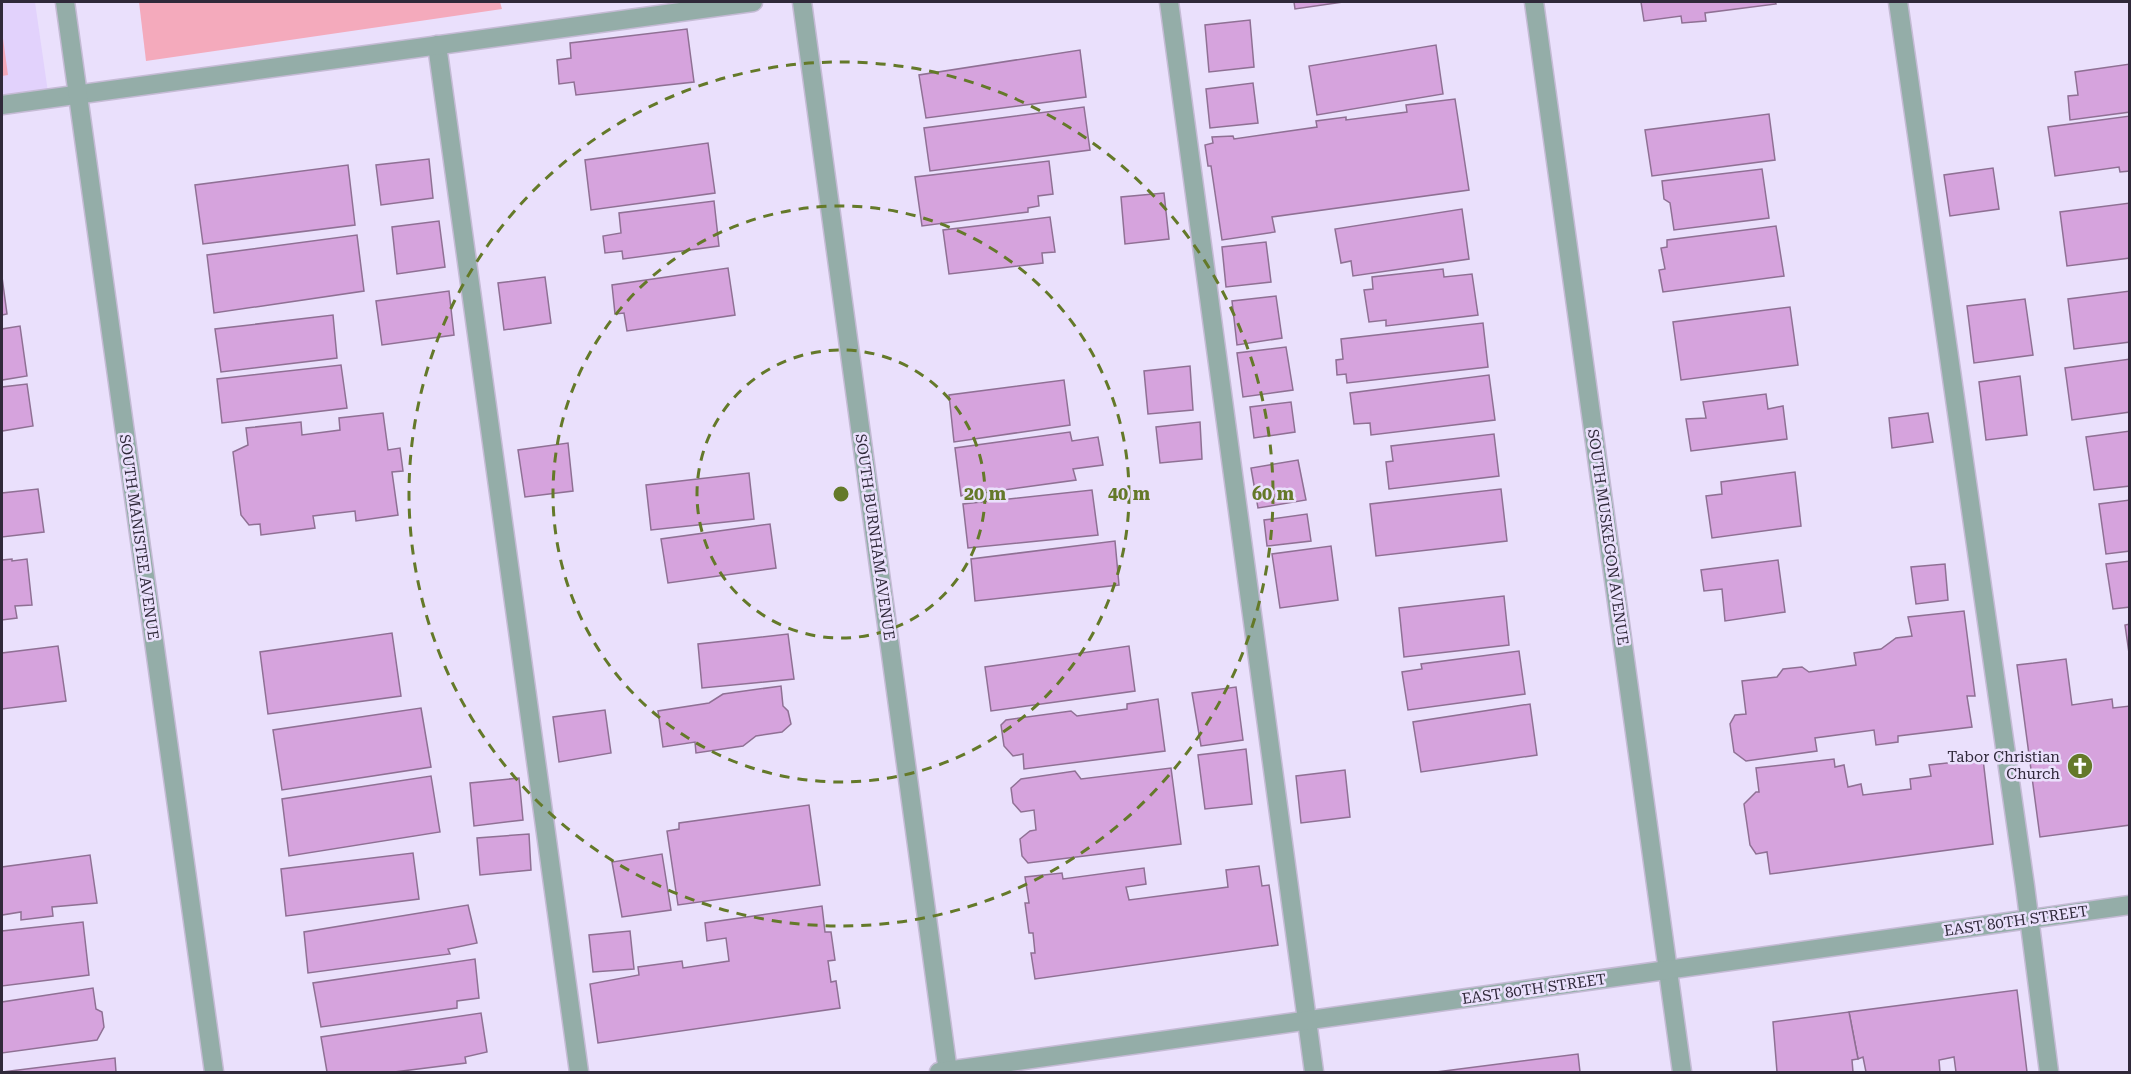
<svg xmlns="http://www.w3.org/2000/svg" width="2131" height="1074" viewBox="0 0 2131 1074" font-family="'Roboto Serif',serif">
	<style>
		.built { fill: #e2d2fc }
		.green { fill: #f4aabc }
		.building { fill: #d6a3dd; stroke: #8f7094; stroke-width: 1.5 }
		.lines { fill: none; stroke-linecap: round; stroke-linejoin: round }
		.service-casing { stroke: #c5bbd5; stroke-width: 21 }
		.minor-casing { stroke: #c5bbd5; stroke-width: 21 }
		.service { stroke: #94ada8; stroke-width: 18 }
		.minor { stroke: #94ada8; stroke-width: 18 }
		.ring { fill: none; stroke: #647929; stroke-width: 3; stroke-dasharray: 10 8 }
		.labels { text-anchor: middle; stroke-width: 5; stroke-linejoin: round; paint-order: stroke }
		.street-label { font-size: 15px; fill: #30293a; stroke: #eae0fc }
		.poi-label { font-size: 15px; fill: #30293a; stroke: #eae0fc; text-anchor: end }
		.centre { fill: #647929; stroke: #eae0fc; stroke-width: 3 }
		.ring-label { font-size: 18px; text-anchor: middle; font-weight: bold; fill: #647929; stroke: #eae0fc; stroke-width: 5; stroke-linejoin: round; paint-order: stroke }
	</style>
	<rect width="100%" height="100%" fill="#eae0fc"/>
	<polygon class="built" points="2,2 35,2 49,99 2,105"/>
	<g class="green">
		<polygon points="139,2 500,2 502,9 146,61"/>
		<polygon points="2,31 8,75 2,76"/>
	</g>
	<g class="building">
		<polygon points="1294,2 1343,2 1295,9"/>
		<polygon points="1641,2 1775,2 1776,4 1705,13 1706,21 1682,23 1681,16 1644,21"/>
		<polygon points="1250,20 1254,67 1209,72 1205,25"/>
		<polygon points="687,29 694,82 576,95 574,82 559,84 557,60 571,58 570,43"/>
		<polygon points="1436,45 1443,94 1317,115 1309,66"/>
		<polygon points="1080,50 1086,97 926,118 919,75"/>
		<polygon points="2130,64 2130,112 2070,120 2068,96 2078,95 2075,72"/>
		<polygon points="1253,83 1258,123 1210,128 1206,89"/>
		<polygon points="1455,99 1469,190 1272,217 1275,232 1222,240 1211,166 1208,166 1205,145 1213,143 1212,137 1233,136 1234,139 1317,127 1316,121 1346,117 1346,120 1407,112 1406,105"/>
		<polygon points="1084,107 1090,150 930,171 924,128"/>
		<polygon points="1769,114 1775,160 1652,176 1645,130"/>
		<polygon points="2130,116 2130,171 2120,172 2119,167 2055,176 2048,127"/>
		<polygon points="708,143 715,193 591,210 585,160"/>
		<polygon points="429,159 433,198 381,205 376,165"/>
		<polygon points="1049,161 1053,194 1038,196 1039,206 1028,208 1028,212 922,226 915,177"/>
		<polygon points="348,165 355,225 203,244 195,185"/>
		<polygon points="1993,168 1999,209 1950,216 1944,175"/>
		<polygon points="1762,169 1769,218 1674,230 1670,203 1664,199 1662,181"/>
		<polygon points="1164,193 1169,239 1125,244 1121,197"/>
		<polygon points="714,201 719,246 623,259 622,251 605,253 603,236 621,233 619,213"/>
		<polygon points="2130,203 2130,258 2067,266 2060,212"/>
		<polygon points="1462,209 1469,259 1353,276 1351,261 1341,263 1335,229"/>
		<polygon points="1050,217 1055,252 1042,253 1043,263 949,274 943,230"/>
		<polygon points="439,221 445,267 397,274 392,227"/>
		<polygon points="1776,226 1784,276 1663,292 1659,270 1665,269 1661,248 1667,247 1667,240"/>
		<polygon points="357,235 364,291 214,313 207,255"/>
		<polygon points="1266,242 1271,282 1226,287 1222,247"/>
		<polygon points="728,268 735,315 627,331 624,313 615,314 612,285"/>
		<polygon points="1443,269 1444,277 1472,274 1478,315 1386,326 1386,320 1369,322 1364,290 1373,289 1372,277"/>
		<polygon points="2,277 7,314 2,315"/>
		<polygon points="545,277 551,323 504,330 498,283"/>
		<polygon points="449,291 454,335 382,345 376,301"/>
		<polygon points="2130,291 2130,342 2074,349 2068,299"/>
		<polygon points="1276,296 1282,338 1237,345 1232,301"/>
		<polygon points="2025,299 2033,355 1974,363 1967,306"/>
		<polygon points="1790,307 1798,365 1681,380 1673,322"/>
		<polygon points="333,315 337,358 221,372 215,329"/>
		<polygon points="1483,323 1488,367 1347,383 1346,374 1337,375 1336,360 1343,359 1341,339"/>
		<polygon points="20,326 27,376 2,380 2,329"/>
		<polygon points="1286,347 1293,390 1243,397 1237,353"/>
		<polygon points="2130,359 2130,412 2072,420 2065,368"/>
		<polygon points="341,365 347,408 222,423 217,379"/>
		<polygon points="1190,366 1193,410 1148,414 1144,371"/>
		<polygon points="1489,375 1495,420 1371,435 1370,423 1354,424 1350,393"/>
		<polygon points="2020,376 2027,435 1986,440 1979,382"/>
		<polygon points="1064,380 1070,425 954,442 949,395"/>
		<polygon points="27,384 33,426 2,431 2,387"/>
		<polygon points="1766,394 1768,409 1783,406 1787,439 1691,451 1686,419 1706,418 1703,402"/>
		<polygon points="1291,402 1295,432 1254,438 1250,407"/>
		<polygon points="383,413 388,450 400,448 403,471 392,472 398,515 356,521 355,511 313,516 315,528 261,535 260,524 249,525 241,515 233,452 248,445 246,428 301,422 302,435 340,430 339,418"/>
		<polygon points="1928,413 1933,442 1892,448 1889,418"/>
		<polygon points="1200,422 1202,459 1160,463 1156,427"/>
		<polygon points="2130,431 2130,486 2094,490 2086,437"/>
		<polygon points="1070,432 1072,441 1098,437 1103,465 1073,469 1076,480 961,496 955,448"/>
		<polygon points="1494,434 1499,476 1389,489 1386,462 1393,461 1391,446"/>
		<polygon points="568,443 573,491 525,497 518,450"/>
		<polygon points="1298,460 1306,500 1258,508 1251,468"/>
		<polygon points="1795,472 1801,526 1712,538 1706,496 1722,494 1721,482"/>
		<polygon points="749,473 754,519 651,530 646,485"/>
		<polygon points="38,489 44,532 2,537 2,493"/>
		<polygon points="1501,489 1507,541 1376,556 1370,504"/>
		<polygon points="1092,490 1098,535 968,548 963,504"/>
		<polygon points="2130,500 2130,551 2106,554 2099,504"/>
		<polygon points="1307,514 1311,541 1267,546 1264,520"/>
		<polygon points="770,524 776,568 668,583 661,539"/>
		<polygon points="1115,541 1119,585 975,601 971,559"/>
		<polygon points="1331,546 1338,600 1280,608 1272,554"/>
		<polygon points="12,559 12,561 27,559 32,605 15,606 17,618 2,620 2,560"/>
		<polygon points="1778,560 1785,612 1725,621 1722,589 1704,591 1701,570"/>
		<polygon points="2130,561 2130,607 2113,609 2106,564"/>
		<polygon points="1945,564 1948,600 1916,604 1911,567"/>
		<polygon points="1504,596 1509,645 1404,657 1399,608"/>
		<polygon points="1964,611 1975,696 1967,696 1972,727 1898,736 1898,742 1876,745 1874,730 1815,738 1817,751 1746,761 1734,752 1730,724 1735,715 1746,714 1742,681 1777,677 1783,669 1802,667 1809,672 1856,665 1854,653 1881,649 1896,638 1912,636 1908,617"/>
		<polygon points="2130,624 2130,660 2125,625"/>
		<polygon points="392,633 401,696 268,714 260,652"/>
		<polygon points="788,634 794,679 702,688 698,644"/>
		<polygon points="58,646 66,701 2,709 2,653"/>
		<polygon points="1129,646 1135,691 991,711 985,667"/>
		<polygon points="1519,651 1525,694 1408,710 1402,672 1422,669 1421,664"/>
		<polygon points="2066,659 2072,705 2112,699 2113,708 2130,706 2130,825 2040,837 2017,665"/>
		<polygon points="781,686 783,706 788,711 791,724 782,732 756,736 743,746 696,753 695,742 663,747 658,711 709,703 723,694"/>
		<polygon points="1236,687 1243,740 1201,746 1192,693"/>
		<polygon points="1158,699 1165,751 1024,769 1023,754 1013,756 1004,746 1001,725 1006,720 1071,711 1077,716 1127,709 1127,704"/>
		<polygon points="1530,704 1537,755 1421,772 1413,722"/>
		<polygon points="421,708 431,767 282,790 273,730"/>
		<polygon points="605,710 611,753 559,762 553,717"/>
		<polygon points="1246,749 1252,804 1205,809 1198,755"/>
		<polygon points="1834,759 1835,767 1844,765 1848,787 1861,784 1863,795 1911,789 1910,779 1931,776 1929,765 1983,759 1993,844 1770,874 1767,852 1756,854 1750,845 1744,804 1756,792 1759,792 1756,768"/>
		<polygon points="1171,768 1181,844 1028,863 1022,856 1020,839 1030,831 1036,830 1034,810 1021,812 1013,803 1011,788 1021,779 1075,771 1081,779"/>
		<polygon points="1345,770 1350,817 1301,823 1296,776"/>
		<polygon points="431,776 440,832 289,856 282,799"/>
		<polygon points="519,778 523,820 474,826 470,783"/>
		<polygon points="809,805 820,885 678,905 667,831 679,829 679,823"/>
		<polygon points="529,834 531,870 480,875 477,838"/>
		<polygon points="413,853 419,899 286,916 281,869"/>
		<polygon points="662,854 671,910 622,917 612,862"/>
		<polygon points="90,855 97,903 52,907 53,916 21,920 21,912 2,915 2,867"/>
		<polygon points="1259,866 1262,886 1269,885 1278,945 1035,979 1031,953 1035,953 1033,933 1029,933 1025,903 1029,903 1025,877 1062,873 1063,879 1144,868 1146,884 1126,887 1129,900 1228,887 1226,870"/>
		<polygon points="468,905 477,943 448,949 450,954 308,973 304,932"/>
		<polygon points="822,906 825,932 831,932 835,960 828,961 831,982 836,981 840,1008 598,1043 590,984 639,975 638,967 682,961 683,968 729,961 726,938 707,941 705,923"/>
		<polygon points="83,922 89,975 2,986 2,931"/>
		<polygon points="630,931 634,969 593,972 589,935"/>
		<polygon points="475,959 479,998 457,1001 457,1008 321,1027 313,983"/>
		<polygon points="93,988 96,1009 102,1012 104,1027 97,1040 2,1053 2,1002"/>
		<polygon points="2017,990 2027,1072 1956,1072 1954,1057 1939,1060 1940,1072 1866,1072 1863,1057 1858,1059 1849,1012"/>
		<polygon points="1849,1012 1858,1059 1852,1060 1853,1072 1777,1072 1773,1022"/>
		<polygon points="481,1013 487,1052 465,1057 466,1063 394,1072 327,1072 321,1037"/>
		<polygon points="1578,1054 1580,1072 1436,1072"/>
		<polygon points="115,1058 116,1072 2,1072"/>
	</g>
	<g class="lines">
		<g class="service-casing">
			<g id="service">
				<polyline points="1169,2 1314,1072"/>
				<polyline points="1898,2 2025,886 2049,1072"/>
				<polyline points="437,45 579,1072"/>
				<polyline points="2,105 753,2"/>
			</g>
		</g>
		<g class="minor-casing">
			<g id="minor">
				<polyline points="65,2 214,1072"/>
				<polyline points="802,2 948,1072"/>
				<polyline points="1534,2 1682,1072"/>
				<polyline points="939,1072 2130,905"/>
			</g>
		</g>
		<use href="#service" class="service"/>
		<use href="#minor" class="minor"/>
	</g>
	<g class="ring">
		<circle cx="841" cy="494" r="144"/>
		<circle cx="841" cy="494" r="288"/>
		<circle cx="841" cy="494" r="432"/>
	</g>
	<defs>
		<g id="church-disc" transform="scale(1.35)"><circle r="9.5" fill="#647929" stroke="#eae0fc"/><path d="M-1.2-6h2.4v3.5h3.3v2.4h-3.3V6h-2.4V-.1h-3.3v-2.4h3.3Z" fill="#fff"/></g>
	</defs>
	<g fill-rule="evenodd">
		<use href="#church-disc" x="2080" y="766"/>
	</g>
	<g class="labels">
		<g class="street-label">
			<text transform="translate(139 537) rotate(82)" y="5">SOUTH MANISTEE AVENUE</text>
			<text transform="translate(875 537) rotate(82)" y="5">SOUTH BURNHAM AVENUE</text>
			<text transform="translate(1608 537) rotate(82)" y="5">SOUTH MUSKEGON AVENUE</text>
			<text transform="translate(2016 921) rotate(-8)" y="5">EAST 80TH STREET</text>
			<text transform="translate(1534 989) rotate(-8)" y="5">EAST 80TH STREET</text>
		</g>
		<g class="poi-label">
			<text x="2060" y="762">Tabor Christian<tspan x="2060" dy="17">Church</tspan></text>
		</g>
	</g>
	<circle cx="841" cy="494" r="9" class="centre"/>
	<g class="ring-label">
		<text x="985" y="500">20 m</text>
		<text x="1129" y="500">40 m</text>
		<text x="1273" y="500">60 m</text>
	</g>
	<rect width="2131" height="1074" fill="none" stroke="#30293a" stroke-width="6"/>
</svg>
